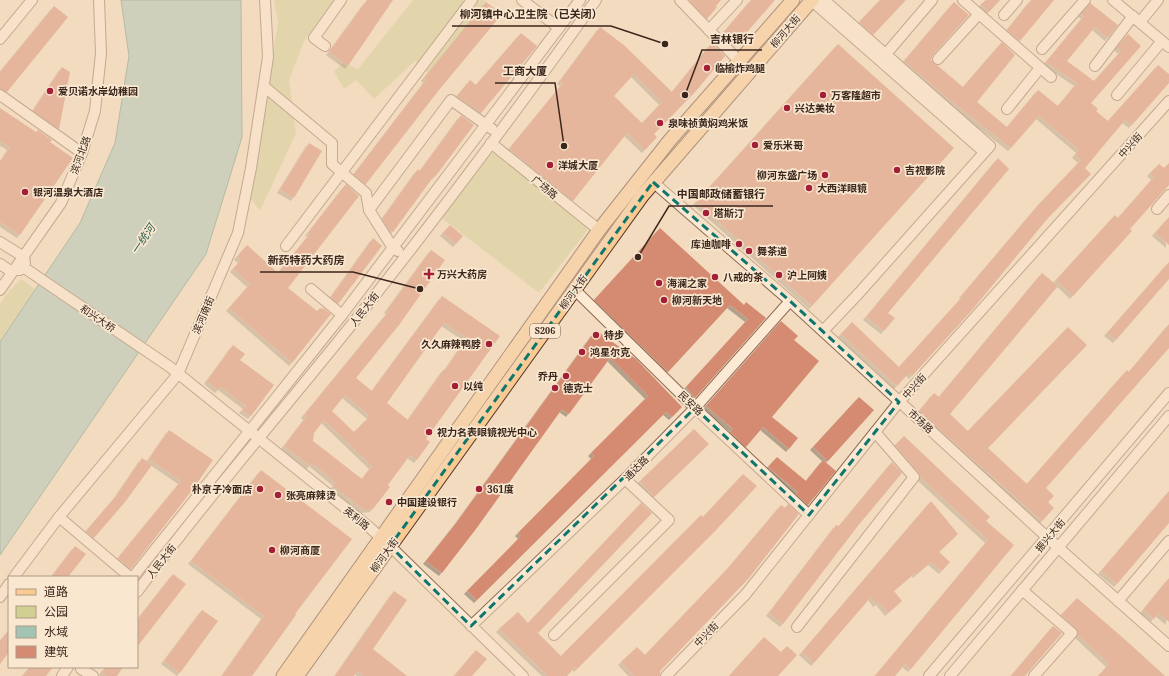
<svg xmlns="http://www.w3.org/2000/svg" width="1169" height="676" viewBox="0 0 1169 676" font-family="'Noto Serif','Noto Sans SC',serif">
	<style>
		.green { fill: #d1cf92 }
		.water { fill: #a3c4b5; stroke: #699382 }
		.building { fill: #d48b71; fill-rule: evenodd; filter: url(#shadow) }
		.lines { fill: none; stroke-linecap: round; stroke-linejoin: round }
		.minor-casing { stroke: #8d6a56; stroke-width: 12 }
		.major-casing { stroke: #5a392a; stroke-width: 15 }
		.minor { stroke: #fcead4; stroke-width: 10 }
		.major { stroke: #faca93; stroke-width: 13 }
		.marked { fill: none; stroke: #0f766e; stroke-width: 3; stroke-dasharray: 8 5; stroke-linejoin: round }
		.poi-dot { fill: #a21f35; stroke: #f9e7d0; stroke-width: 1.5 }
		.labels { text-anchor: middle; stroke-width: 3.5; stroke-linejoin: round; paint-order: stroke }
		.shield { fill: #f9e7d0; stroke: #746052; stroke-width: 1 }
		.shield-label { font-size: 9px; font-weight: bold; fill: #3b261c }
		.street-label { font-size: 10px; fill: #3b261c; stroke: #f9e7d0 }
		.poi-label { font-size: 10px; font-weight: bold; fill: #3b261c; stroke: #f9e7d0; text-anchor: start }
		.water-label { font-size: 11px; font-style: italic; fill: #295d51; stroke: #f9e7d0 }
		.leader { fill: none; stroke: #3b261c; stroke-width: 1.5 }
		.callout-dot { fill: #3b261c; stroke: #f9e7d0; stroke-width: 1.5 }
		.callout-label { font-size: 11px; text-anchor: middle; font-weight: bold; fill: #3b261c; stroke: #f9e7d0; stroke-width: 3.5; stroke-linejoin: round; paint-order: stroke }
	</style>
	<defs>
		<filter id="shadow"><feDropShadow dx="-3" dy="3" stdDeviation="0" flood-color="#0004"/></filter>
	</defs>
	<rect width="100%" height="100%" fill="#f2dbbf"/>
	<g class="green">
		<polygon points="274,0 334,0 304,41 289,80 296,133 260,211 248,195 278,23"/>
		<polygon points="413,0 484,0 486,2 428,73 415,61 374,99 356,80 344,89 334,71 344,63 358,69"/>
		<polygon points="493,152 590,227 539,293 442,218"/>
		<polygon points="21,279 35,289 0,342 0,304 8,292"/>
	</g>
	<polygon class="water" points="121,0 241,0 242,137 206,254 0,555 0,342 80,223 115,143 129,56"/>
	<g class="building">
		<polygon points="367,0 393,0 348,66 329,52"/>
		<polygon points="689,0 721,0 716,6 717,7 707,19"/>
		<polygon points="751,0 775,0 734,47 722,34"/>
		<polygon points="880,0 906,0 873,35 859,22"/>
		<polygon points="986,0 1000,0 989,12 981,4"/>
		<polygon points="1031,0 1054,0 1020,41 1007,30"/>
		<polygon points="486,2 502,14 439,90 366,184 354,174 426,80 424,78"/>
		<polygon points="954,2 969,15 933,55 931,60 963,87 1002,42 1015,55 977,102 1007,127 1038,90 1058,106 1077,83 1046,62 1084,16 1081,14 1090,3 1118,25 1108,38 1095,27 1067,61 1094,81 1121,51 1117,47 1128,34 1141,46 1091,103 1098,109 1096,111 1108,121 1158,65 1169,74 1169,83 1132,125 1125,120 1085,168 1091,174 1048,218 973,309 912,376 909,373 897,386 841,334 852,322 899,367 963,296 962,295 1040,203 1081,160 1075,155 1079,150 1039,116 1011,148 951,101 904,61"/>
		<polygon points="54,6 68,17 7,92 0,89 0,72"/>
		<path d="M600 27 625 46 672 92 710 45 713 44 725 56 696 91 654 134 657 137 645 150 627 133 573 201 509 149 563 83 560 81ZM634 74 662 102 642 123 614 96Z"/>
		<polygon points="521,33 537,46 481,113 457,96 470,80 476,85"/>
		<polygon points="838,44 954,148 812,306 696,202"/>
		<polygon points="62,67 70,72 59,129 33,111"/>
		<polygon points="0,108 36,132 38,130 52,140 50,142 73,158 20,235 0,222 0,162 10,147 0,141"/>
		<polygon points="461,115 474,125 435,177 434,176 393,232 388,228 382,219 418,169 420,171"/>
		<polygon points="309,143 322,151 294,198 280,190"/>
		<polygon points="998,158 1009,169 888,313 895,318 884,331 866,317"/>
		<polygon points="1169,163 1169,185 1130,229 1132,231 1073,296 1056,280 1115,215 1118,218 1154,177 1150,173 1159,164 1164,168"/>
		<polygon points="346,184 359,196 288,288 317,311 320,308 322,309 323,308 331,314 292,363 229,308 250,284 233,269 241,260 237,257 247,245 278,273 310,234 308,233"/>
		<polygon points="1169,217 1169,245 1155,233"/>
		<polygon points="450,225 463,236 456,244 443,233"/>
		<polygon points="660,228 744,305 746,302 766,318 695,398 686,387 748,319 730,305 668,372 594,300"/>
		<polygon points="373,238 382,246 338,304 331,297"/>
		<path d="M431 250 445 260 399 325 356 378 372 391 442 296 500 336 426 439 430 442 417 460 410 455 388 485 390 487 373 509 364 510 333 486 336 483 312 463 310 466 284 446 306 417 304 415 389 311 387 310ZM444 323 467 338 445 370 444 369 408 420 387 403ZM345 395 370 416 354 432 332 411ZM324 420 372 466 362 479 313 441 314 433Z"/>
		<polygon points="1169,262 1169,279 1116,340 1107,333"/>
		<polygon points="1042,273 1058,286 950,414 968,431 1068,327 1087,345 988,448 1027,484 1127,370 1129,372 1169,324 1169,348 1046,488 1054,496 1048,502 1054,508 1042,521 919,411 934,393 939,397"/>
		<polygon points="781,321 798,336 794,340 819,361 772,417 798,438 789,449 763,427 746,447 730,432 733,429 706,406"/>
		<polygon points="596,330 636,359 682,407 672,417 666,412 477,600 467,591 521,536 518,533 594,456 591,453 648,396 610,358 569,414 562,409 476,529 442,573 426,561 457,522"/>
		<polygon points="233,345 245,354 240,360 274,385 251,416 242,410 246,406 221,387 218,390 207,381"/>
		<polygon points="859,397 874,410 828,461 813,447"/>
		<polygon points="694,429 709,444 654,497 640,481"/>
		<polygon points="169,430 213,460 193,489 131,569 118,558 181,481 149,459"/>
		<polygon points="904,436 990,517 986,521 1014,545 911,669 905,664 895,676 875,676 988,540 920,477 919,473 895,445"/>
		<polygon points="777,457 806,481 823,460 836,471 808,505 796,494 798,492 768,467"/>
		<polygon points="142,458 152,465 125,502 94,538 86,531 117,495"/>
		<polygon points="892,462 902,473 857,527 783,624 769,613 836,525 839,526"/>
		<polygon points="261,470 352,539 295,614 296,615 252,676 222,676 264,616 191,561"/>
		<polygon points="743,474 757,486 716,530 577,669 575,667 567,676 548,676 499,629 518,612 528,623 641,503 652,513 538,633 561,656 701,515 703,517"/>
		<polygon points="1169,491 1169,523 1117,584 1101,571"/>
		<polygon points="931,501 958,534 939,552 950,562 942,571 931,562 916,575 915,573 894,591 902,601 888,613 879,602 876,604 871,597 814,663 802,652"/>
		<polygon points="788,504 799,514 749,578 660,671 660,676 634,676 621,662 637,647 645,655 729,567 781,505 785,508"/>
		<polygon points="75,546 86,554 68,577 51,577"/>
		<polygon points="173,574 186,584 137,647 137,620"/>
		<polygon points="1169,578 1169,622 1158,613 1154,619 1143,610"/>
		<polygon points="394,591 407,600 373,649 407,676 363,676 358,671 354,676 335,676"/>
		<polygon points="1077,598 1130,644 1165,676 1098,676 1109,664 1078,635 1076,628 1061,615"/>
		<polygon points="202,610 218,621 180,673 164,661"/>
		<polygon points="1053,626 1062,633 1025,676 1011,676"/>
		<polygon points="9,630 9,652 0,664 0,641"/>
		<polygon points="764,637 781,652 787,646 797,655 778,676 729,676"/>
		<polygon points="476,650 487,659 472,676 454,676"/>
		<polygon points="30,667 53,667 46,676 22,676"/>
		<polygon points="105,667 123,667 117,676 107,676 102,672"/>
	</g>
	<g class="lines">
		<g class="minor-casing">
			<g id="minor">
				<polyline points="522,0 559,28"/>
				<polyline points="680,0 739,61"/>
				<polyline points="963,0 1051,77"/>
				<polyline points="1113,0 1169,47"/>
				<polyline points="812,1 984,152"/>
				<polyline points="1004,15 1017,0"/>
				<polyline points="1140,22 1158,0"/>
				<polyline points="709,30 737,0"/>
				<polyline points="0,39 32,0"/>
				<polyline points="325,46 314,38 341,0"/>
				<polyline points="1042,49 1085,0"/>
				<polyline points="886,54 932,0"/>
				<polyline points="938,59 979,14"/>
				<polyline points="1095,66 1133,16"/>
				<polyline points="266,88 332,143 332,164 366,193 369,210 393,248 398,251"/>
				<polyline points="0,95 82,153"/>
				<polyline points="1117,95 1162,41"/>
				<polyline points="1007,109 1040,68"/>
				<polyline points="491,143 599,230"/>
				<polyline points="653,182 790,301 1061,550 1169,646"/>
				<polyline points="1157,209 1169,195"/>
				<polyline points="369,210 451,100 492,129"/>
				<polyline points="0,242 24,257 25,263"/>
				<polyline points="286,246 472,0"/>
				<polyline points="0,264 9,270 20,270"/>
				<polyline points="26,269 170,367 369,527 390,546 523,676"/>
				<polyline points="311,289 342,315"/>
				<polyline points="0,290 61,203 82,153 95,111 101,53 99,0"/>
				<polyline points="575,290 695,408 809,515"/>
				<polyline points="823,331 859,293 990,146 824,0"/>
				<polyline points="59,517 130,577"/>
				<polyline points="14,577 59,517 178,374 238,233 251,168 268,57 265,0"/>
				<polyline points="133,577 342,315 580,0"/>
				<polyline points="1022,590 1072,633 1034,676"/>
				<path d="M137 592C208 496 287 406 361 313 442 211 520 106 596 0"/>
				<polyline points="0,597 9,584"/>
				<polyline points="1118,601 1169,541"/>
				<polyline points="471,626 625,479 695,408 790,301"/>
				<polyline points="797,627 914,477 875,432"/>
				<polyline points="554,635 669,520 625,479"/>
				<polyline points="81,669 93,676"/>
				<polyline points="62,676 68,667"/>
				<polyline points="666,676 745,595 899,402 1169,101"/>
				<polyline points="929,676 1169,393"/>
				<polyline points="950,676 1169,416"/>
			</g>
		</g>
		<g class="major-casing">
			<g id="major">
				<polyline points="283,676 599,230 670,140 793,0"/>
				<polyline points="297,676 642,196 812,0"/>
			</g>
		</g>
		<use href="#minor" class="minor"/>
		<use href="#major" class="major"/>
	</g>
	<path d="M0 0H1169V676H0ZM653 182 790 301 899 402 809 515 695 408 471 626 390 546Z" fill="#f2dbbf" fill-opacity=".55" fill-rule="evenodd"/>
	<path class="marked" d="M653 182 790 301 899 402 809 515 695 408 471 626 390 546Z"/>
	<g class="poi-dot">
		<circle cx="707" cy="68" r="4"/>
		<circle cx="50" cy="91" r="4"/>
		<circle cx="823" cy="95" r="4"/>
		<circle cx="787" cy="108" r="4"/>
		<circle cx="660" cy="123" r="4"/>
		<circle cx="755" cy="145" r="4"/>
		<circle cx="550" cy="165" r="4"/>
		<circle cx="897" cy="170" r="4"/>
		<circle cx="825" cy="175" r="4"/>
		<circle cx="809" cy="188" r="4"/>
		<circle cx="25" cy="192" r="4"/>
		<circle cx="706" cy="213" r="4"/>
		<circle cx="739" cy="244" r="4"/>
		<circle cx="749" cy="251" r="4"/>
		<path d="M427 268h4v4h4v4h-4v4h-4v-4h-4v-4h4z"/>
		<circle cx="779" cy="275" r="4"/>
		<circle cx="715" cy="277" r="4"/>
		<circle cx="659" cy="283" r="4"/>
		<circle cx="664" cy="300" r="4"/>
		<circle cx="596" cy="335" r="4"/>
		<circle cx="489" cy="344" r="4"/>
		<circle cx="582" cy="352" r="4"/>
		<circle cx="566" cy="376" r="4"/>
		<circle cx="455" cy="386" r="4"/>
		<circle cx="555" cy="388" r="4"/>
		<circle cx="429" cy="432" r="4"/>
		<circle cx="260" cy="489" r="4"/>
		<circle cx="479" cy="489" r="4"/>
		<circle cx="278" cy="495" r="4"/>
		<circle cx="389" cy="502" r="4"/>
		<circle cx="272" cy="550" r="4"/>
	</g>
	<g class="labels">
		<rect class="shield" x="530" y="324" width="30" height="14" rx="3"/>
		<g class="shield-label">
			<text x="545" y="334">S206</text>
		</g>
		<g class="street-label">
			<text transform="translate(785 31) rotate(-49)" y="4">柳河大街</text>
			<text transform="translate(1130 145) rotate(-48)" y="4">中兴街</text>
			<text transform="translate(80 155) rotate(-70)" y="4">滨河北路</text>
			<text transform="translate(545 187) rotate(39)" y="4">广场路</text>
			<text transform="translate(573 292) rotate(-54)" y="4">柳河大街</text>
			<text transform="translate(364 309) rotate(-52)" y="4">人民大街</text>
			<text transform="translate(203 315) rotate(-67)" y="4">滨河南街</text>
			<text transform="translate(98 318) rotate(34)" y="4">和兴大桥</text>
			<text transform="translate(914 386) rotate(-48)" y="4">中兴街</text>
			<text transform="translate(691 403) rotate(44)" y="4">民安路</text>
			<text transform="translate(921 421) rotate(43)" y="4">市场路</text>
			<text transform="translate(636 468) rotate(-45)" y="4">通达路</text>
			<text transform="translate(357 518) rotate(39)" y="4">英利路</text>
			<text transform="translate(1050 535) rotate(-50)" y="4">振兴大街</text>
			<text transform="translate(384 555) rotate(-54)" y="4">柳河大街</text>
			<text transform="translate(161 561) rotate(-52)" y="4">人民大街</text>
			<text transform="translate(706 634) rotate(-46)" y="4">中兴街</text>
		</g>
		<g class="poi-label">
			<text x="715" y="72">临榆炸鸡腿</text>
			<text x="58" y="95">爱贝诺水岸幼稚园</text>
			<text x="831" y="99">万客隆超市</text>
			<text x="795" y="112">兴达美妆</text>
			<text x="668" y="127">泉味祯黄焖鸡米饭</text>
			<text x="763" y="149">爱乐米哥</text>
			<text x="558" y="169">洋城大厦</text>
			<text x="905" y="174">吉视影院</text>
			<text x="817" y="179" text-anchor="end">柳河东盛广场</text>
			<text x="817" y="192">大西洋眼镜</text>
			<text x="33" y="196">银河温泉大酒店</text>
			<text x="714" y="217">塔斯汀</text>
			<text x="731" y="248" text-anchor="end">库迪咖啡</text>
			<text x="757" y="255">舞茶道</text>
			<text x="437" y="278">万兴大药房</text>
			<text x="787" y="279">沪上阿姨</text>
			<text x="723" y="281">八戒的茶</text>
			<text x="667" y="287">海澜之家</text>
			<text x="672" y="304">柳河新天地</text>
			<text x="604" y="339">特步</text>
			<text x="481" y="348" text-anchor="end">久久麻辣鸭脖</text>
			<text x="590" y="356">鸿星尔克</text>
			<text x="558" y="380" text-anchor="end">乔丹</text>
			<text x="463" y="390">以纯</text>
			<text x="563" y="392">德克士</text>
			<text x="437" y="436">视力名表眼镜视光中心</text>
			<text x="252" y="493" text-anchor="end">朴京子冷面店</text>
			<text x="487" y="493">361度</text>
			<text x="286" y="499">张亮麻辣烫</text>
			<text x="397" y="506">中国建设银行</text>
			<text x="280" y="554">柳河商厦</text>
		</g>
		<g class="water-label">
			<text transform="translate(143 239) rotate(-56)" y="4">一统河</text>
		</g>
	</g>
	<path class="leader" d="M665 44L611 26H452M685 95L702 50H762M564 146L555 83H495M638 257L669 206H773M420 289L353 272H260"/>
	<g class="callout-dot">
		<circle cx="665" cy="44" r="4"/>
		<circle cx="685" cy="95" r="4"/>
		<circle cx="564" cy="146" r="4"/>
		<circle cx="638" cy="257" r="4"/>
		<circle cx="420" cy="289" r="4"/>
	</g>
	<g class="callout-label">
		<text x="531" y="18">柳河镇中心卫生院（已关闭）</text>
		<text x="732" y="43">吉林银行</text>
		<text x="525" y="75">工商大厦</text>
		<text x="721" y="198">中国邮政储蓄银行</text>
		<text x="306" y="264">新药特药大药房</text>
	</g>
	<rect x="8" y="576" width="130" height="92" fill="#f9e7d0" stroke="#ad9a88"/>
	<rect x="16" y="589" width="20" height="6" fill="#faca93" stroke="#ad9a88"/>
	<text x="44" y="596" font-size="12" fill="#3b261c">道路</text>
	<rect x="16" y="606" width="20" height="12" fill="#d1cf92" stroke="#ad9a88"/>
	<text x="44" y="616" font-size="12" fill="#3b261c">公园</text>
	<rect x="16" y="626" width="20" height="12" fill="#a3c4b5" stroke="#ad9a88"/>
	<text x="44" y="636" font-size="12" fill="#3b261c">水域</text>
	<rect x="16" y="646" width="20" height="12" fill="#d48b71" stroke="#ad9a88"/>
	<text x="44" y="656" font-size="12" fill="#3b261c">建筑</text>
</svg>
